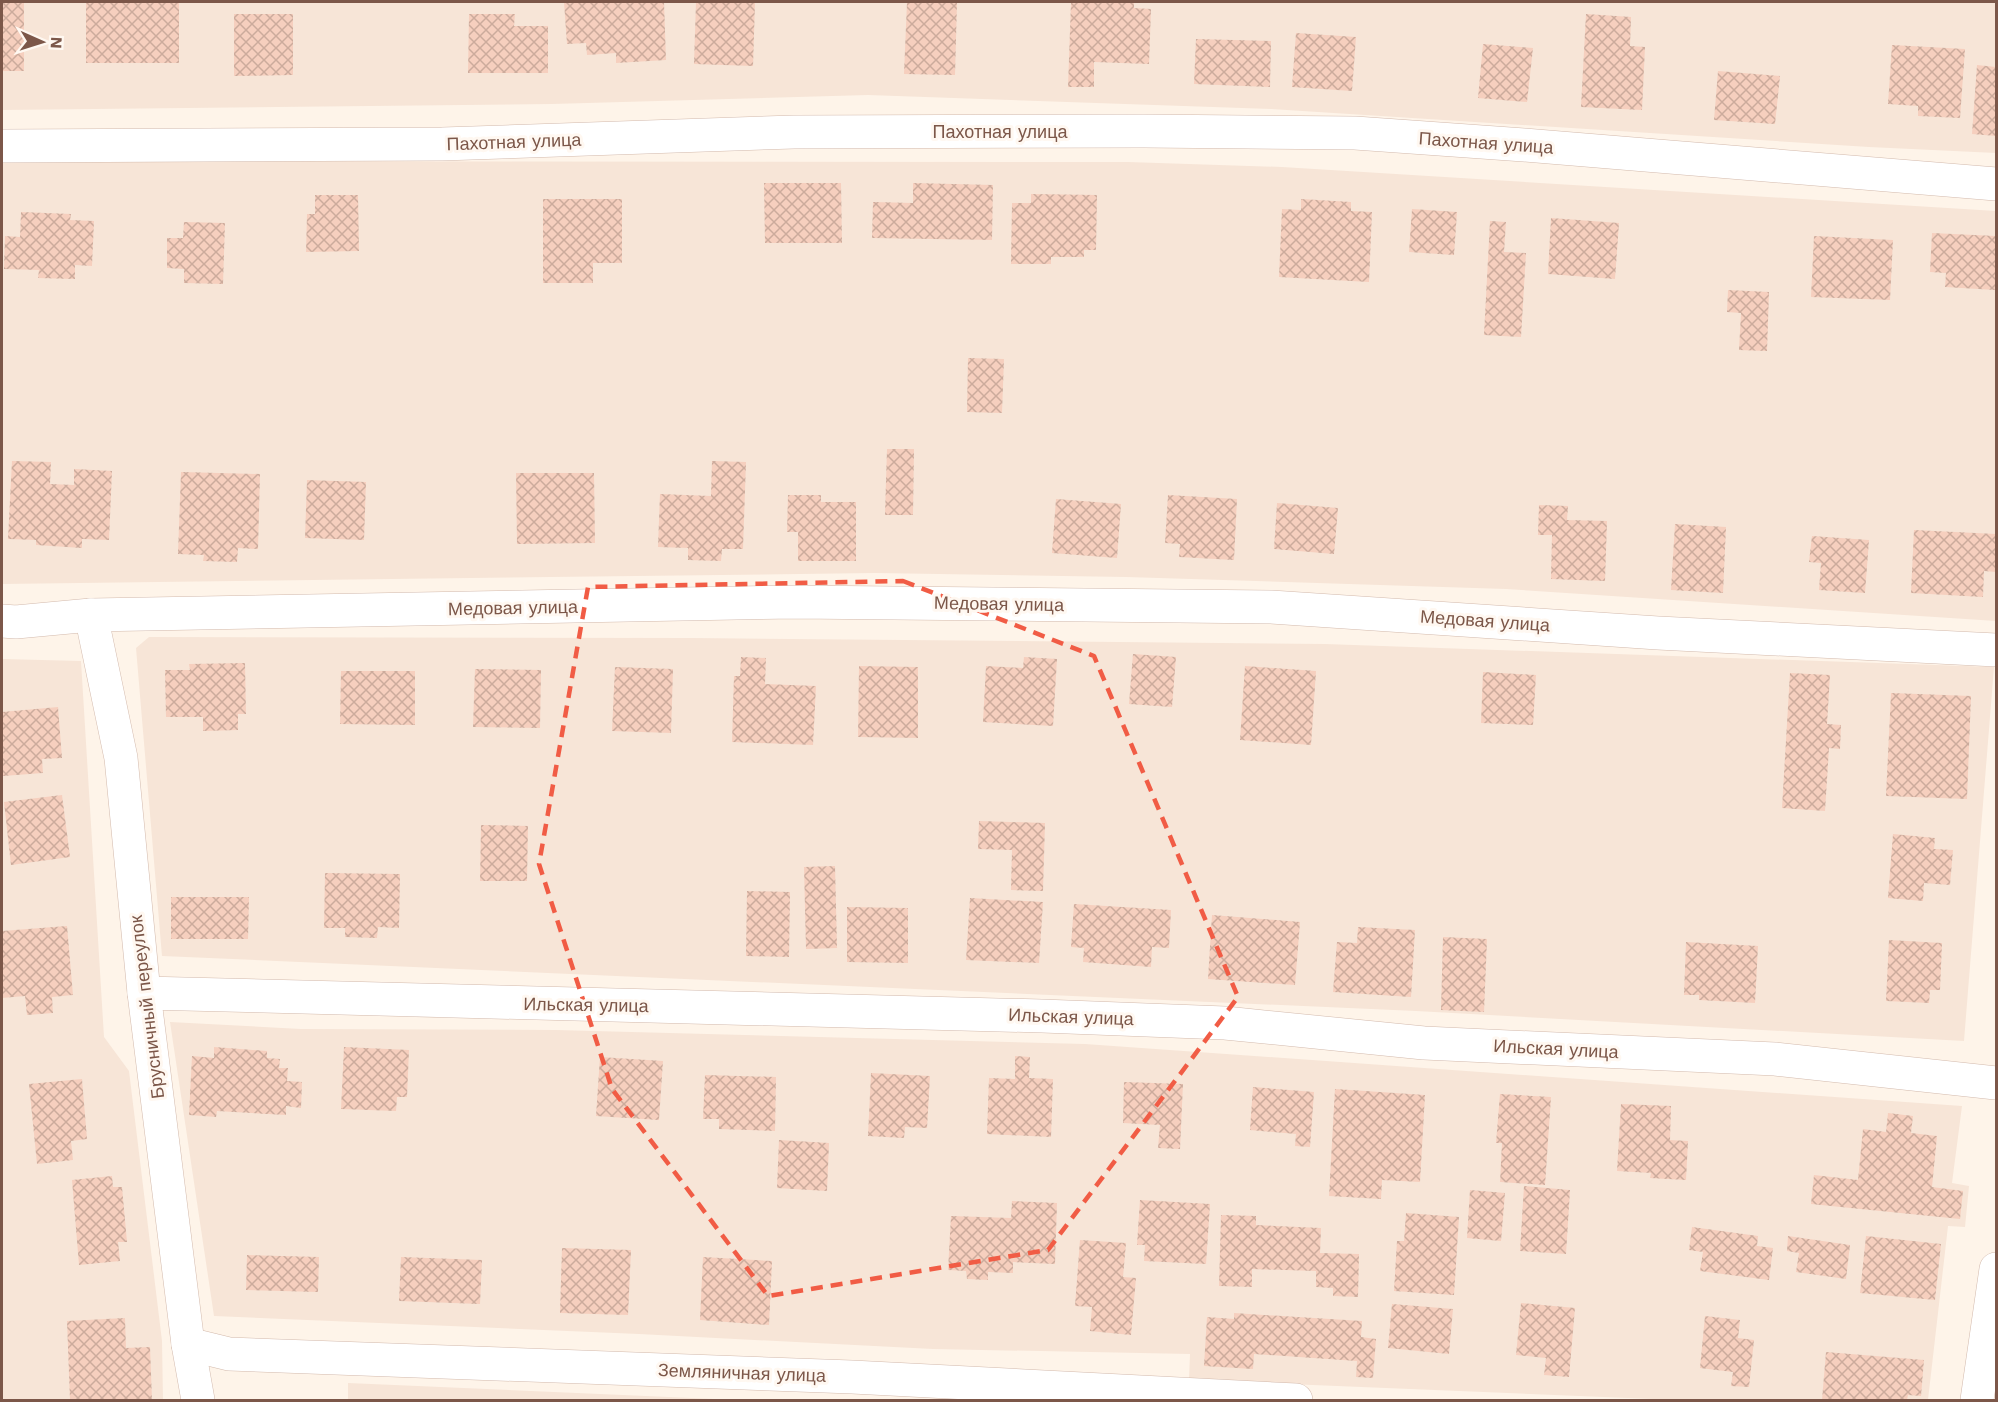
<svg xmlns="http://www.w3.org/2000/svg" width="1998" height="1402" viewBox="0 0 1998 1402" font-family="'Work Sans',sans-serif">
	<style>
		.residential { fill: #f7e5d7 }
		.building { fill: url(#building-cross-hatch) }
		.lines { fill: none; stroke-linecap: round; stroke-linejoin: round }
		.minor-casing { stroke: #d3baad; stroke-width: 34 }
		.minor { stroke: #fff; stroke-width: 33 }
		.marked { fill: none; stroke: #f15c45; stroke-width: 4.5; stroke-dasharray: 12 8; stroke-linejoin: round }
		.labels { text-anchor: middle; stroke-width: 6; stroke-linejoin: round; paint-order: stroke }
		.street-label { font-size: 18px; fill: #7c5749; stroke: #fff8f1 }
	</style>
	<defs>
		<pattern id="building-cross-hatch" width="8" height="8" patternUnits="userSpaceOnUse" patternTransform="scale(1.5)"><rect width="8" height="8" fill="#f6cfbe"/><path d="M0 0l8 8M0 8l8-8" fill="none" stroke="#ccab9c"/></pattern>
	</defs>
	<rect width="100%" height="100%" fill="#fef4e9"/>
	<g class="residential">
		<polygon points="2,2 1996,2 1996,153 1869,147 1271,109 868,95 552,104 2,110"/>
		<polygon points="2,161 1128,162 1282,167 1996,211 1996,621 1506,589 1126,577 875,573 2,584"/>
		<polygon points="149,637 692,638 1325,644 1994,667 1964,1041 1416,1011 162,956 136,648"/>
		<polygon points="2,659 81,661 104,1037 129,1071 162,1341 163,1400 2,1400"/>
		<polygon points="170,1022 301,1029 556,1030 1085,1044 1962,1106 1952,1183 1969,1186 1965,1227 1948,1226 1928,1400 1677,1400 1189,1380 1190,1354 933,1349 639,1334 214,1316"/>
		<polygon points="348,1383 738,1400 348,1400"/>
	</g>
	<g class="building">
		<rect x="2" y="2" width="22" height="69"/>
		<rect x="86" y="2" width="93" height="61"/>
		<polygon points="564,2 664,2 666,60 616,63 616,53 587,55 586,43 567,44"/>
		<polygon points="696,2 755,2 753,66 694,64"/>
		<polygon points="907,2 957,3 955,75 904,74"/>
		<polygon points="1071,2 1134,2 1134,8 1151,9 1149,64 1094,62 1094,87 1068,87"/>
		<polygon points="234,14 293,14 293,75 234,76"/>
		<polygon points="469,14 515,14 514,26 548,26 548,73 468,73"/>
		<polygon points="1586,14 1631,17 1630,46 1645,47 1642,110 1581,107"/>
		<polygon points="1296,33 1356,37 1352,91 1292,87"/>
		<polygon points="1196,39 1271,41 1270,87 1194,84"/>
		<polygon points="1483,44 1533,48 1527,102 1478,98"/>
		<polygon points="1892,45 1965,49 1960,118 1918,116 1918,106 1888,104"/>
		<polygon points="1977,65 1996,67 1996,136 1972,134"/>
		<polygon points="1718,71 1780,76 1775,124 1714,120"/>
		<polygon points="764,183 841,183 842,243 765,243"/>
		<polygon points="913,183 993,185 992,240 872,238 873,202 913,203"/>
		<polygon points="1031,194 1097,195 1096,250 1084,250 1084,257 1051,257 1051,264 1011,264 1012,203 1031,203"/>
		<polygon points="315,195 358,195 359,251 306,252 307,214 315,214"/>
		<polygon points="543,199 622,199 622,263 593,263 593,283 543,283"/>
		<polygon points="1301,199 1351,202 1351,211 1372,212 1369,282 1279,277 1282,209 1301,210"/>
		<polygon points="1412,209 1457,212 1454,255 1409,252"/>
		<polygon points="21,212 71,214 70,220 94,221 92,266 75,265 75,279 38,278 39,270 4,269 5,236 20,237"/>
		<polygon points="1551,218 1619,223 1615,279 1548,274"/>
		<polygon points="1490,221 1506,222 1504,252 1526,253 1521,337 1484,335"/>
		<polygon points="184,222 225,223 223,284 184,283 184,269 167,268 167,238 183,238"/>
		<polygon points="1932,233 1996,236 1995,290 1945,287 1946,273 1930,272"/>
		<polygon points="1814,236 1893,240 1890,300 1811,297"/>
		<polygon points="1728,290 1769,292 1767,351 1739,350 1741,313 1727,312"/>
		<polygon points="968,358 1004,359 1002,413 967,412"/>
		<polygon points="887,449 914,449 913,515 885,515"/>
		<polygon points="12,461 51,462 50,484 74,485 74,469 112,471 109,540 82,539 82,548 36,545 36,540 8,539"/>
		<polygon points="712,461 746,462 743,549 722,549 721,561 688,560 688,548 658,547 660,494 711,496"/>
		<polygon points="181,472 260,474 258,549 238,548 237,562 203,561 204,555 178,554"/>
		<polygon points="516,473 594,473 595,543 517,544"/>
		<polygon points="307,480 366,482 364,540 305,538"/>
		<polygon points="788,495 821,495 821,502 856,502 856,561 798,561 798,532 787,532"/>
		<polygon points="1168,495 1237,499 1234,560 1179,557 1180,544 1165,543"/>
		<polygon points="1056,499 1121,504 1117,558 1052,553"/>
		<polygon points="1277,503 1338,508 1334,554 1274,549"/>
		<polygon points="1539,505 1568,506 1567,520 1607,521 1605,581 1551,579 1552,535 1538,535"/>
		<polygon points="1675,524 1726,527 1723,593 1671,590"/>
		<polygon points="1914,530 1996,534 1996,572 1984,571 1983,597 1911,593"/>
		<polygon points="1812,536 1869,540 1865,593 1819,590 1821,563 1809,562"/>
		<polygon points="1133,654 1176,657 1172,707 1129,704"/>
		<polygon points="741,657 766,658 765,684 816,686 813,745 732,742 734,676 740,676"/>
		<polygon points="1024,657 1057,659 1053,726 983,722 986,666 1023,668"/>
		<polygon points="245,663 246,714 238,714 238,730 203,731 203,717 166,717 165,670 190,670 189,664"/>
		<polygon points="859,666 918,667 918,738 858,737"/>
		<polygon points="1245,666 1316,671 1311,745 1240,740"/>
		<polygon points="615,667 673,669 671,733 612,731"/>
		<polygon points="475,669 541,670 540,728 473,727"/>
		<polygon points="341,671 415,671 415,725 340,724"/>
		<polygon points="1483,672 1536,675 1533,725 1481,723"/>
		<polygon points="1790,673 1830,675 1827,724 1841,725 1840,749 1829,748 1825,811 1782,808"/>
		<polygon points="1891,693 1971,696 1967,799 1886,796"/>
		<polygon points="58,707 62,758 42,759 43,773 3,776 2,712"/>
		<polygon points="62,795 70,857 11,865 4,802"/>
		<polygon points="979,821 1045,823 1043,891 1011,890 1012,850 978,849"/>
		<polygon points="481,825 528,826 527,881 480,881"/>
		<polygon points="1893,834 1935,838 1934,849 1953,850 1950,885 1924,883 1923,901 1888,898"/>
		<polygon points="835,866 837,948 806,949 804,867"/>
		<polygon points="325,873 400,874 399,928 378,927 377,938 345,937 345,928 324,928"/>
		<polygon points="747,891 790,892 789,957 746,956"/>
		<polygon points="171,897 249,897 248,939 171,939"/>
		<polygon points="970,898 1043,902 1039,963 966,960"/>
		<polygon points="1074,904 1171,910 1169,948 1152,947 1151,967 1083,962 1084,948 1071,947"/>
		<polygon points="847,907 908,908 908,963 847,962"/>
		<polygon points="1212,915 1300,922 1295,985 1208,979"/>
		<polygon points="67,926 73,995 52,997 53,1013 27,1015 25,996 2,998 2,931"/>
		<polygon points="1358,927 1415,930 1411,997 1333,992 1337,942 1357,943"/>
		<polygon points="1443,937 1487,939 1484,1012 1441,1010"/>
		<polygon points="1889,940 1942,943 1940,990 1930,990 1929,1003 1886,1001"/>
		<polygon points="1686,942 1758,946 1755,1003 1699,1000 1699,995 1684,995"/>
		<polygon points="214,1047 267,1051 267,1058 280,1059 279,1068 288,1068 287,1081 302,1082 301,1108 286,1106 286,1115 217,1111 216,1117 189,1115 192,1056 214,1058"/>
		<polygon points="344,1047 409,1050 407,1097 397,1097 396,1111 341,1109"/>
		<polygon points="1015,1056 1030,1057 1029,1078 1053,1079 1051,1137 987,1134 989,1078 1015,1079"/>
		<polygon points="600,1057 663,1061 659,1120 596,1116"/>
		<polygon points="871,1073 930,1076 927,1128 905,1127 904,1138 868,1136"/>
		<polygon points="705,1075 776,1077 775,1131 719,1129 719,1119 703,1119"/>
		<polygon points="82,1079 87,1139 71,1141 73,1160 37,1164 29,1084"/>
		<polygon points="1124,1082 1183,1084 1180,1149 1158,1148 1160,1125 1123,1123"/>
		<polygon points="1253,1087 1314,1092 1310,1147 1295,1146 1296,1134 1250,1130"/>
		<polygon points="1335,1089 1425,1095 1420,1182 1382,1180 1381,1199 1329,1196"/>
		<polygon points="1500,1094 1551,1097 1545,1185 1500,1182 1502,1143 1496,1143"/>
		<polygon points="1621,1104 1671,1106 1670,1140 1688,1141 1686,1180 1650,1178 1651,1173 1617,1171"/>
		<polygon points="1888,1113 1913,1116 1911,1133 1937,1136 1932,1187 1963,1191 1960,1219 1811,1204 1814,1175 1858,1180 1863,1129 1886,1132"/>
		<polygon points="779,1140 829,1143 827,1191 777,1188"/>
		<polygon points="112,1176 113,1187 122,1187 127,1242 118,1242 120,1261 79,1265 72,1180"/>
		<polygon points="1524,1186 1570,1190 1566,1254 1520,1251"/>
		<polygon points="1470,1190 1505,1193 1501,1241 1467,1238"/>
		<polygon points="1140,1200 1210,1204 1206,1264 1144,1261 1145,1245 1137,1245"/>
		<polygon points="1012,1201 1057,1203 1055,1264 1013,1262 1013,1273 988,1272 988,1280 967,1279 966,1271 948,1270 951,1216 1011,1218"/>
		<polygon points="1406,1213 1459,1217 1454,1295 1394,1291 1397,1241 1404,1241"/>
		<polygon points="1221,1215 1256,1216 1256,1225 1321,1228 1320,1253 1359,1254 1358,1297 1333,1296 1333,1288 1316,1287 1316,1271 1252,1269 1252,1287 1219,1286"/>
		<polygon points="1692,1227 1758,1236 1757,1246 1773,1248 1769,1280 1700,1271 1703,1252 1689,1250"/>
		<polygon points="1788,1236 1850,1245 1846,1279 1796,1272 1799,1253 1787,1251"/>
		<polygon points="1866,1236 1941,1244 1935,1300 1860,1293"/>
		<polygon points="1080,1240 1126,1243 1123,1277 1136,1278 1131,1335 1090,1331 1092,1307 1075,1306"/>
		<polygon points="562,1248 631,1250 628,1315 560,1313"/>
		<polygon points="247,1255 319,1257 318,1292 246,1290"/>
		<polygon points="401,1257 482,1260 480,1304 399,1301"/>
		<polygon points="703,1257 772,1261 769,1325 700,1320"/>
		<polygon points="1521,1303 1575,1308 1569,1377 1544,1375 1546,1358 1516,1355"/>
		<polygon points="1392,1304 1453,1309 1449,1354 1388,1348"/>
		<polygon points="1234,1313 1362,1321 1361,1337 1376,1339 1373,1378 1356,1377 1357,1361 1254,1354 1253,1369 1204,1366 1207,1317 1234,1319"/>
		<polygon points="1705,1316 1740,1320 1738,1338 1754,1340 1749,1387 1731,1386 1733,1372 1700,1368"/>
		<polygon points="125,1318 126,1348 150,1347 152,1400 70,1400 67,1321"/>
		<polygon points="1826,1352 1924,1360 1921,1396 1908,1395 1907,1400 1822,1400"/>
	</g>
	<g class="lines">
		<g class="minor-casing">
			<g id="minor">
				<polyline points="2,146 442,144 794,132 1144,131 1355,133 1524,145 1996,184"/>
				<polyline points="91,615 121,758 144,993 188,1344 198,1400"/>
				<polyline points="2,621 16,622 91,615 795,602 1271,607 1658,633 1996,650"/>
				<polyline points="144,993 1042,1016 1225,1023 1424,1043 1775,1059 1996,1083"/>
				<polyline points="188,1344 229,1354 852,1377 1296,1400"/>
				<polyline points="1977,1400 1996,1269"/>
			</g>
		</g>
		<use href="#minor" class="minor"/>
	</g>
	<path class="marked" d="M903 581 1094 656 1238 997 1048 1250 768 1296 612 1089 539 864 588 587Z"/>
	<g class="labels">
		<g class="street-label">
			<text x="1000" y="138">Пахотная улица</text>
			<text transform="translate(514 142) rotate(-2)" y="6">Пахотная улица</text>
			<text transform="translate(1486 143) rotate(4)" y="6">Пахотная улица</text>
			<text transform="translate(999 604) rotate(1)" y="6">Медовая улица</text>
			<text transform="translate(513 608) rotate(-1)" y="6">Медовая улица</text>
			<text transform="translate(1485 621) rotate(4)" y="6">Медовая улица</text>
			<text transform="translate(586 1005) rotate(1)" y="6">Ильская улица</text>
			<text transform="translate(147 1007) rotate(-97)" y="6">Брусничный переулок</text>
			<text transform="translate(1071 1017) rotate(2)" y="6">Ильская улица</text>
			<text transform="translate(1556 1049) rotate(3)" y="6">Ильская улица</text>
			<text transform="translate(742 1373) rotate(2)" y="6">Земляничная улица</text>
		</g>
	</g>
	<rect width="1998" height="1402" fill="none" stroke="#7c5749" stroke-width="6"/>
	<g transform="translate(42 42) rotate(93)" stroke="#fff8f1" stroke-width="4.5" paint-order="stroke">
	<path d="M0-4.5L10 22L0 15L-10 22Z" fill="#7c5749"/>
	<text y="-9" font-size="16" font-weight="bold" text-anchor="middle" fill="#7c5749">N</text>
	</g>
</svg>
